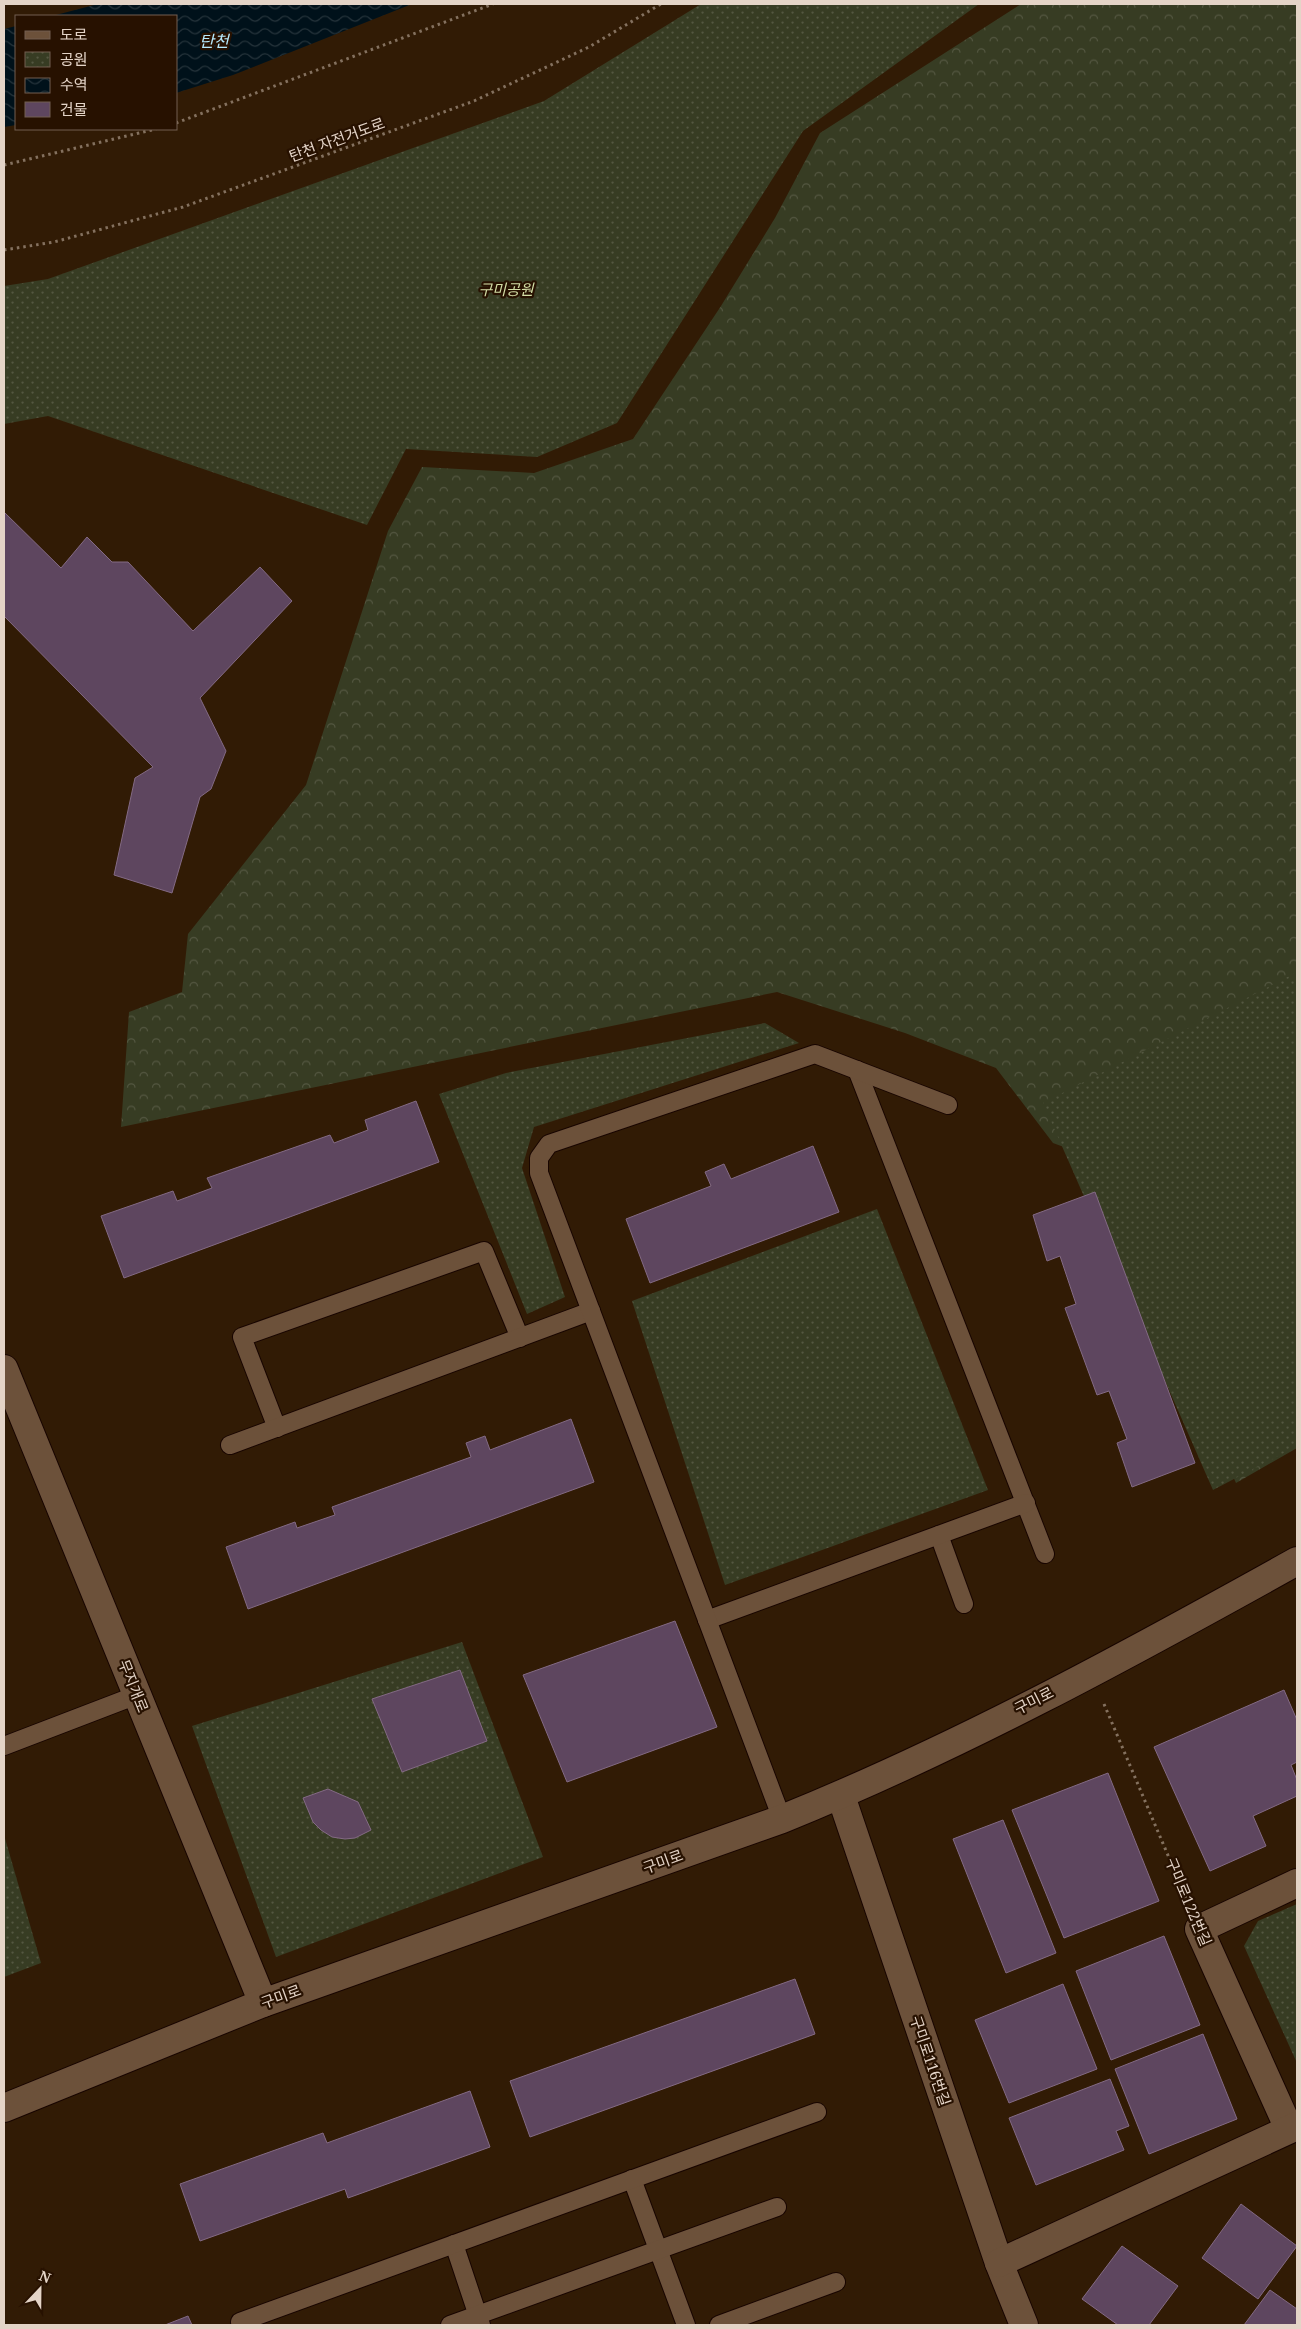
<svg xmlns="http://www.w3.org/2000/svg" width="1301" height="2329" viewBox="0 0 1301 2329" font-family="'Noto Serif','Noto Sans KR',serif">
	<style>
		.forest { fill: url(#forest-crowns) }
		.park { fill: url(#park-dots) }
		.water { fill: url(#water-waves) }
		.building { fill: #5e465f; stroke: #836a84 }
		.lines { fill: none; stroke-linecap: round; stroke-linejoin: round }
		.lane-casing { stroke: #180500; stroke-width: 20 }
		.street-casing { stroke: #180500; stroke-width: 30 }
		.secondary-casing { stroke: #180500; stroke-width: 30 }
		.path { stroke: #84715f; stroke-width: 3; stroke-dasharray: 2.5 4; stroke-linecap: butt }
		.lane { stroke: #6c513a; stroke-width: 18 }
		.street { stroke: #6c513a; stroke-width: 28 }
		.secondary { stroke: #6c513a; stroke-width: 28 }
		.labels { text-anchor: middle; stroke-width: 4.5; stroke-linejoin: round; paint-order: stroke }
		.street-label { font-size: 15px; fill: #e4d4c7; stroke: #271100 }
		.park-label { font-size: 15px; font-style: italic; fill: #d2dca4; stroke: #271100 }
		.water-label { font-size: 16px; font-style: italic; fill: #b5e9fd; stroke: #271100 }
	</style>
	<defs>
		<pattern id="forest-crowns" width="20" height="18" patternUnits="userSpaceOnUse" patternTransform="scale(1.25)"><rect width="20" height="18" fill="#373c23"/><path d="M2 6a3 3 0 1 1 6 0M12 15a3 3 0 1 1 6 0" fill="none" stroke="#545741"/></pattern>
		<pattern id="park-dots" width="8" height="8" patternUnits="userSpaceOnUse" patternTransform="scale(1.25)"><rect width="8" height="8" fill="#373c23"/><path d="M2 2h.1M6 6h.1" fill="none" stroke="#545741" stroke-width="1.8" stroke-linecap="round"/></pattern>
		<pattern id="water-waves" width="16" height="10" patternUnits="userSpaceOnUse" patternTransform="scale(1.25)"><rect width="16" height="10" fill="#00111a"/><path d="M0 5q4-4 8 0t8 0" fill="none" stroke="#25333a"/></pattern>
	</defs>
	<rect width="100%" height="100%" fill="#311b05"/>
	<polygon class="forest" points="1021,4 1297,4 1297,1448 1236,1483 1091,1157 1053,1143 996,1068 905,1033 777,992 121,1127 129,1012 182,992 188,934 306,785 388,531 422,467 534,473 633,439 721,306 775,218 820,133"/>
	<g class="park">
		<polygon points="701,4 979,4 803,131 617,423 537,457 406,449 367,525 48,416 4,424 4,286 48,279 544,101"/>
		<polygon points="1297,972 1297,1446 1213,1490 1043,1103"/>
		<polygon points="765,1023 799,1043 534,1127 522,1168 565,1297 527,1314 439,1094 506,1073"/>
		<polygon points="877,1209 988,1490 725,1585 632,1301"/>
		<polygon points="462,1642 543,1857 276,1957 192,1726"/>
		<polygon points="4,1835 41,1963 4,1977"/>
		<polygon points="1297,1904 1297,2063 1244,1946 1258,1921"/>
	</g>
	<g class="water">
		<polygon points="98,4 412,4 233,75 176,93 176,16 52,16"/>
		<polygon points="16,26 16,125 4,127 4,29"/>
	</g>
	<g class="building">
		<polygon points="4,512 61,568 87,537 112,562 128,562 193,631 260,567 292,601 200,698 226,751 211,789 200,797 172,893 114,875 135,778 153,767 4,616"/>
		<polygon points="416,1101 439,1162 124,1278 101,1216 173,1191 177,1201 212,1188 207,1178 330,1135 334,1143 368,1130 365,1120"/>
		<polygon points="813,1146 839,1212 650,1283 626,1219 711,1186 705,1172 724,1164 731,1179"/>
		<polygon points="1095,1192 1195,1463 1132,1487 1117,1443 1127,1439 1109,1391 1097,1395 1065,1308 1076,1304 1060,1256 1047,1261 1033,1215"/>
		<polygon points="571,1419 594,1482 248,1609 226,1547 295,1522 297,1528 335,1515 332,1507 471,1457 466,1443 485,1436 490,1450"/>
		<polygon points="675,1621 717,1727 567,1782 523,1675"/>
		<polygon points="460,1670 487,1741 402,1772 372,1699"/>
		<polygon points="1284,1690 1297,1720 1297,1762 1291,1765 1297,1780 1297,1796 1253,1816 1266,1846 1210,1871 1154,1747"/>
		<polygon points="1108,1773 1159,1901 1064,1938 1012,1810"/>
		<polygon points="328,1789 358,1802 371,1830 355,1838 345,1839 332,1837 321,1830 313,1822 303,1798"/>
		<polygon points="1003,1820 1056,1953 1006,1973 953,1839"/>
		<polygon points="1164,1936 1200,2025 1111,2060 1076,1971"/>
		<polygon points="795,1979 815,2034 530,2137 510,2081"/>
		<polygon points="1063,1984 1097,2069 1009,2103 975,2020"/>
		<polygon points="1203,2034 1237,2119 1149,2154 1115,2069"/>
		<polygon points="1110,2079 1129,2126 1116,2131 1124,2150 1036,2185 1009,2118"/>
		<polygon points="470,2091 490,2147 348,2198 345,2189 200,2241 180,2184 323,2133 327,2143"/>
		<polygon points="1241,2204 1297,2246 1258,2299 1202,2258"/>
		<polygon points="1122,2246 1178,2286 1149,2325 1118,2325 1082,2299"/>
		<polygon points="1270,2290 1297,2309 1297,2325 1244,2325"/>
		<polygon points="188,2316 192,2325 165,2325"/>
	</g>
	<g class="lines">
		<g class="lane-casing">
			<g id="lane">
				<polyline points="857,1070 1045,1554"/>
				<polyline points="277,1428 242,1337 484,1251 520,1338"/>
				<polyline points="230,1445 591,1311"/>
				<polyline points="939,1535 964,1604"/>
				<polyline points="707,1620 1026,1503"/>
				<polyline points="4,1746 137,1695"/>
				<polyline points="782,1819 539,1173 539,1158 549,1144 815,1054 948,1105"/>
				<polyline points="632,2179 686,2325"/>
				<polyline points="454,2244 481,2325"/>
				<polyline points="240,2322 817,2112"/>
				<polyline points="450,2325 777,2207"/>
				<polyline points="719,2325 836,2282"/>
			</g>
		</g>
		<g class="street-casing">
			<g id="street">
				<polyline points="841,1796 999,2263 1024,2325"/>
				<polyline points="1289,2129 1199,1929 1297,1883"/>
				<polyline points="999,2263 1297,2126"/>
			</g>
		</g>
		<g class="secondary-casing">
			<g id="secondary">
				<polyline points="4,1369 263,2003"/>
				<path d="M4 2108 263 2003 782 1819C960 1747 1130 1654 1297 1561"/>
			</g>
		</g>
		<g class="path">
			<polyline points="176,123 493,4"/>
			<polyline points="4,165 156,129"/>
			<polyline points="4,250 54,242 183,207 474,101 589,47 661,4"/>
			<polyline points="1104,1704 1186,1898"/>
		</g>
		<use href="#lane" class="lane"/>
		<use href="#street" class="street"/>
		<use href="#secondary" class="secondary"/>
	</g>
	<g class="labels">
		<g class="street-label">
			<text transform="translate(337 140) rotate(-20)" y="5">탄천 자전거도로</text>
			<text transform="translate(133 1686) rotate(68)" y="5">무지개로</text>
			<text transform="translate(1034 1701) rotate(-27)" y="5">구미로</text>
			<text transform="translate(663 1862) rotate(-20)" y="5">구미로</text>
			<text transform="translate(1188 1902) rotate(67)" y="5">구미로122번길</text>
			<text transform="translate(281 1997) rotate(-20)" y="5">구미로</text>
			<text transform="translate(930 2061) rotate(71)" y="5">구미로116번길</text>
		</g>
		<g class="park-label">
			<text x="506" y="295">구미공원</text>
		</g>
		<g class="water-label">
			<text x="214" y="47">탄천</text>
		</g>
	</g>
	<rect width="1301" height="2329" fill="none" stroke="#e4d4c7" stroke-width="10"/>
	<rect x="15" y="15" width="162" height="115" fill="#271100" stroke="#735f50"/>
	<rect x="25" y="31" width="25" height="8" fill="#6c513a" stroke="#735f50"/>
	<text x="60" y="40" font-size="15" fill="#e4d4c7">도로</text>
	<rect x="25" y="52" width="25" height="15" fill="url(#park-dots)" stroke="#735f50"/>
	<text x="60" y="65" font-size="15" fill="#e4d4c7">공원</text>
	<rect x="25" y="78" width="25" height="15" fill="url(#water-waves)" stroke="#735f50"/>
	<text x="60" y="90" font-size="15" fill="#e4d4c7">수역</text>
	<rect x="25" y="102" width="25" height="15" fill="#5e465f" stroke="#735f50"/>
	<text x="60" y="115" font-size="15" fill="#e4d4c7">건물</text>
	<g transform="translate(40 2289) rotate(22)" stroke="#271100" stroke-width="4" paint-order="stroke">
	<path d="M0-4L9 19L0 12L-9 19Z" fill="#e4d4c7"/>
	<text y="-8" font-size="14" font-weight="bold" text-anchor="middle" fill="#e4d4c7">N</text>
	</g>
</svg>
